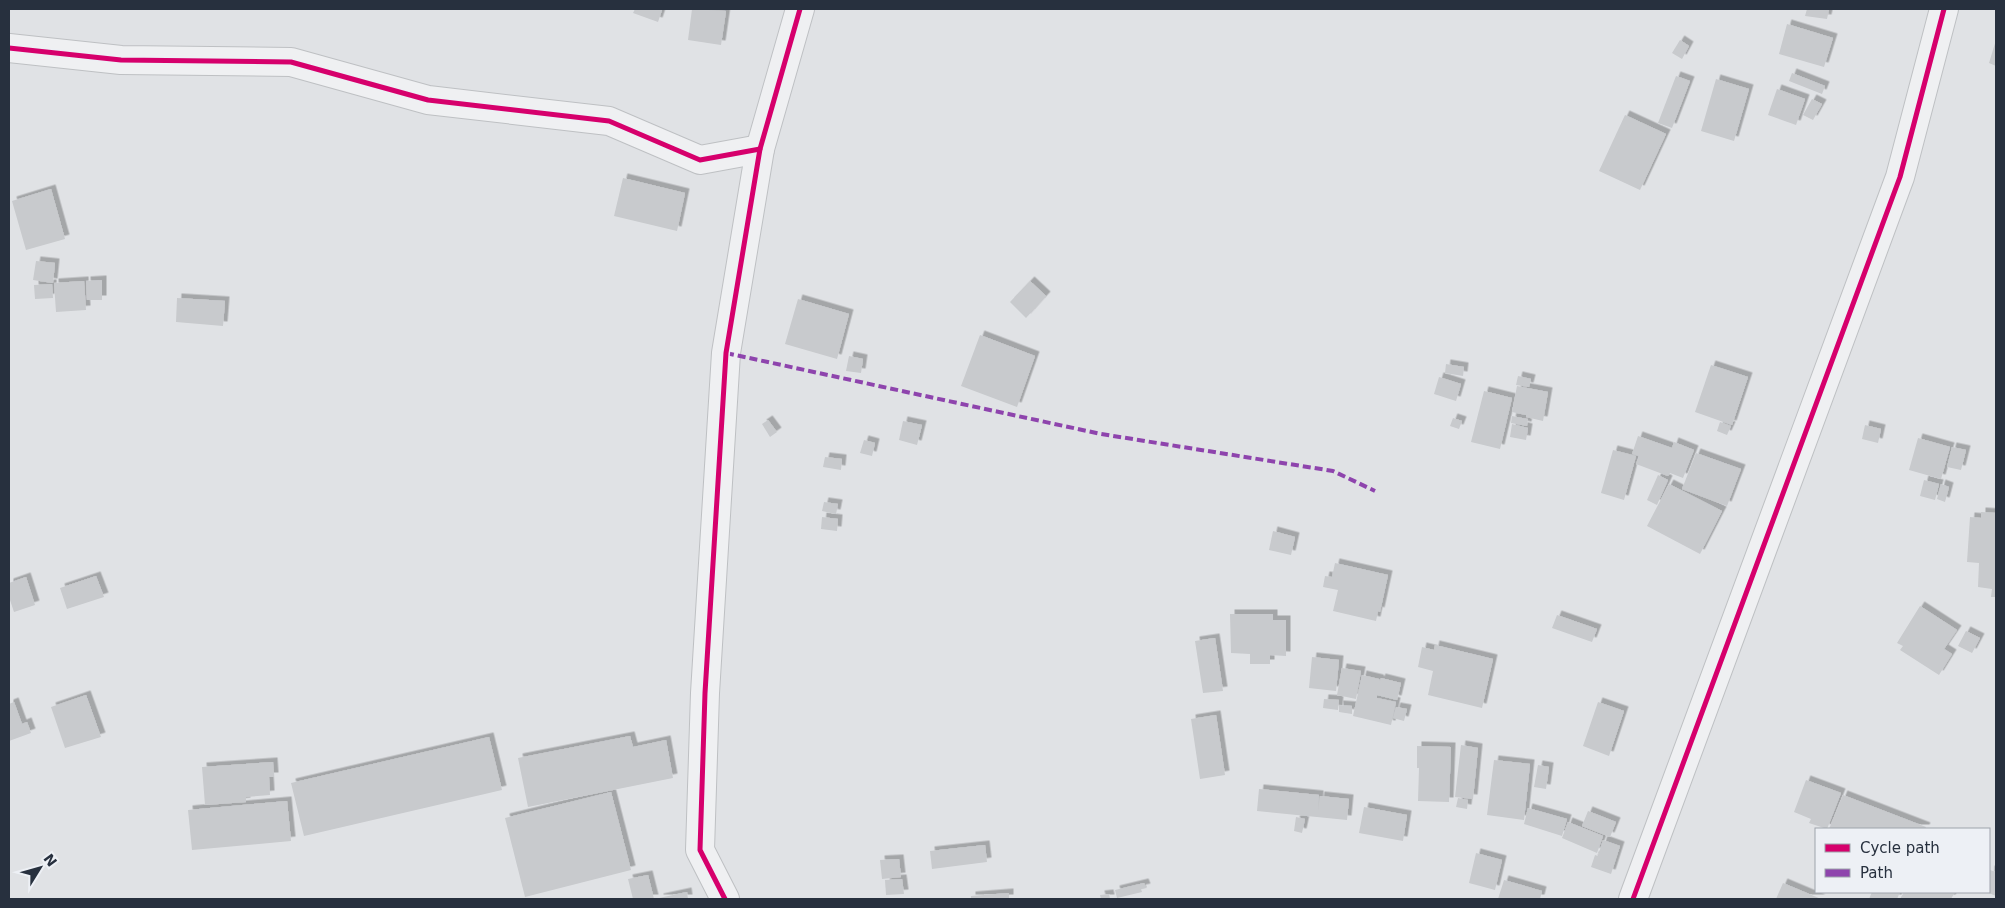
<svg xmlns="http://www.w3.org/2000/svg" width="2005" height="908" viewBox="0 0 2005 908" font-family="'DejaVu Sans',sans-serif">
	<style>
		.building { fill: #c8cacd; filter: url(#shadow) }
		.lines { fill: none; stroke-linecap: round; stroke-linejoin: round }
		.minor-casing { stroke: #bec0c3; stroke-width: 30 }
		.minor { stroke: #eff0f2; stroke-width: 28 }
		.quiet { stroke: #8e44ad; stroke-width: 4; stroke-dasharray: 8 4; stroke-linecap: butt }
		.cycleway-casing { stroke: #edf0f5; stroke-width: 8 }
		.cycleway { stroke: #d6006c; stroke-width: 5 }
	</style>
	<defs>
		<filter id="shadow"><feDropShadow dx="4.5" dy="-4.5" stdDeviation="0" flood-color="#0004"/></filter>
	</defs>
	<rect width="100%" height="100%" fill="#e0e2e5"/>
	<g class="building">
		<polygon points="635,9 659,9 662,10 658,22 633,13"/>
		<polygon points="692,9 726,11 721,45 688,40"/>
		<polygon points="1807,9 1829,9 1827,19 1805,16"/>
		<polygon points="1787,24 1833,38 1824,67 1779,54"/>
		<polygon points="1680,40 1689,46 1682,59 1672,53"/>
		<polygon points="1996,40 1996,66 1989,63"/>
		<polygon points="1792,73 1825,86 1822,94 1789,81"/>
		<polygon points="1676,76 1690,81 1672,128 1658,123"/>
		<polygon points="1716,79 1749,89 1734,141 1701,131"/>
		<polygon points="1777,89 1805,99 1796,125 1768,115"/>
		<polygon points="1812,99 1822,104 1813,120 1803,115"/>
		<polygon points="1625,115 1666,134 1640,190 1599,171"/>
		<polygon points="623,178 685,193 677,231 614,216"/>
		<polygon points="51,189 65,239 26,250 12,201"/>
		<polygon points="36,261 55,263 53,283 33,280"/>
		<polygon points="102,280 102,300 87,300 86,281"/>
		<polygon points="84,281 86,310 56,312 54,283"/>
		<polygon points="1030,281 1046,296 1026,318 1010,302"/>
		<polygon points="52,284 53,298 35,299 34,285"/>
		<polygon points="177,298 225,301 223,326 176,322"/>
		<polygon points="798,299 849,314 837,359 785,344"/>
		<polygon points="980,335 1035,356 1017,407 961,386"/>
		<polygon points="849,356 863,359 861,373 846,371"/>
		<polygon points="1446,364 1464,367 1463,376 1445,373"/>
		<polygon points="1711,365 1748,377 1732,425 1695,412"/>
		<polygon points="1518,376 1531,379 1529,387 1516,385"/>
		<polygon points="1439,377 1461,384 1456,401 1434,394"/>
		<polygon points="1517,386 1548,392 1543,421 1526,417 1526,415 1512,412"/>
		<polygon points="1484,391 1512,398 1500,449 1471,442"/>
		<polygon points="1512,416 1528,419 1527,426 1511,423"/>
		<polygon points="1453,418 1462,421 1459,429 1450,426"/>
		<polygon points="768,420 777,432 770,437 762,424"/>
		<polygon points="903,421 922,425 917,445 899,440"/>
		<polygon points="1720,422 1731,426 1727,435 1717,431"/>
		<polygon points="1512,424 1528,428 1526,440 1510,437"/>
		<polygon points="1865,425 1881,429 1878,443 1862,439"/>
		<polygon points="1638,436 1672,448 1674,442 1694,450 1683,478 1670,473 1668,476 1636,464 1639,456 1632,454"/>
		<polygon points="1918,438 1950,447 1941,479 1909,470"/>
		<polygon points="864,440 875,443 872,456 860,453"/>
		<polygon points="1952,447 1966,450 1961,470 1947,467"/>
		<polygon points="1613,450 1636,456 1624,500 1601,493"/>
		<polygon points="1696,453 1741,469 1727,506 1682,489"/>
		<polygon points="825,457 842,459 841,470 823,467"/>
		<polygon points="1658,475 1668,480 1657,505 1647,500"/>
		<polygon points="1924,480 1939,484 1935,500 1920,496"/>
		<polygon points="1669,484 1722,511 1700,554 1647,526"/>
		<polygon points="1941,484 1949,487 1945,502 1937,499"/>
		<polygon points="824,502 838,504 836,514 822,511"/>
		<polygon points="1981,512 1996,513 1996,597 1991,597 1992,589 1978,587 1979,563 1967,562 1970,517 1981,518"/>
		<polygon points="822,517 838,519 837,531 821,529"/>
		<polygon points="1273,531 1295,537 1291,555 1269,550"/>
		<polygon points="1335,563 1388,575 1380,612 1378,611 1376,621 1333,611 1338,590 1323,587 1325,576 1332,577"/>
		<polygon points="96,576 104,597 67,609 60,588"/>
		<polygon points="26,577 35,605 14,612 9,597 9,583"/>
		<polygon points="1920,606 1957,630 1944,649 1952,654 1939,675 1900,650 1903,646 1897,643"/>
		<polygon points="1230,614 1273,614 1273,620 1286,620 1286,656 1270,655 1270,664 1250,664 1250,654 1231,653"/>
		<polygon points="1557,615 1597,629 1592,642 1552,628"/>
		<polygon points="1966,631 1980,638 1972,653 1958,646"/>
		<polygon points="1215,638 1223,691 1203,693 1195,641"/>
		<polygon points="1435,645 1493,659 1482,708 1428,695 1433,671 1418,667 1422,647 1434,650"/>
		<polygon points="1312,657 1339,660 1336,691 1309,688"/>
		<polygon points="1342,668 1361,671 1356,699 1337,695"/>
		<polygon points="1362,675 1379,679 1380,681 1381,678 1401,683 1397,700 1377,695 1377,698 1396,702 1391,725 1353,716"/>
		<polygon points="86,695 101,737 65,748 51,707"/>
		<polygon points="1324,699 1339,700 1338,710 1323,708"/>
		<polygon points="14,702 22,724 27,722 31,733 9,741 9,704"/>
		<polygon points="1598,702 1624,711 1609,756 1583,746"/>
		<polygon points="1339,705 1352,706 1352,714 1339,712"/>
		<polygon points="1396,707 1407,709 1404,721 1393,718"/>
		<polygon points="1216,715 1225,775 1200,779 1191,719"/>
		<polygon points="630,736 633,747 666,740 673,778 528,807 518,758"/>
		<polygon points="489,737 502,790 304,836 291,783"/>
		<polygon points="1461,745 1478,748 1473,799 1455,797"/>
		<polygon points="1417,746 1451,747 1449,802 1418,801 1419,768 1417,768"/>
		<polygon points="1494,760 1530,764 1524,820 1487,815"/>
		<polygon points="273,762 274,777 269,777 270,795 246,797 246,802 205,805 202,767"/>
		<polygon points="1538,765 1549,767 1546,789 1534,787"/>
		<polygon points="1806,780 1841,793 1827,829 1809,823 1811,819 1794,812"/>
		<polygon points="1259,789 1319,795 1318,811 1320,796 1349,799 1347,820 1257,811"/>
		<polygon points="611,792 631,870 525,897 505,818"/>
		<polygon points="1843,795 1926,827 1925,829 1829,829"/>
		<polygon points="1458,798 1468,800 1467,809 1456,807"/>
		<polygon points="287,801 291,841 192,850 188,810"/>
		<polygon points="1364,807 1407,815 1403,841 1359,833"/>
		<polygon points="1528,808 1567,819 1562,836 1524,824"/>
		<polygon points="1588,811 1616,822 1610,837 1582,826"/>
		<polygon points="1296,817 1305,819 1302,833 1294,831"/>
		<polygon points="1568,822 1603,836 1597,853 1562,838"/>
		<polygon points="1603,840 1620,846 1611,874 1591,867 1595,855 1598,856"/>
		<polygon points="985,845 987,862 932,869 930,851"/>
		<polygon points="1476,853 1502,860 1495,890 1469,883"/>
		<polygon points="899,859 901,877 882,879 880,860"/>
		<polygon points="1990,870 1996,872 1996,896 1989,893"/>
		<polygon points="648,875 654,899 633,899 628,879"/>
		<polygon points="902,879 904,894 886,895 885,880"/>
		<polygon points="1504,880 1542,891 1540,899 1498,899"/>
		<polygon points="1144,883 1146,888 1141,889 1142,892 1117,898 1115,890"/>
		<polygon points="1783,883 1821,899 1776,899"/>
		<polygon points="687,892 688,899 659,899 659,898"/>
		<polygon points="1872,892 1900,892 1897,899 1869,899"/>
		<polygon points="1904,892 1955,892 1951,899 1900,899"/>
		<polygon points="1009,893 1009,899 971,899 971,896"/>
		<polygon points="1109,894 1110,899 1101,899 1100,895"/>
	</g>
	<g class="lines">
		<g class="minor-casing">
			<g id="minor">
				<polyline points="9,48 121,60 291,62 428,100 609,121 700,160 760,149"/>
				<polyline points="725,899 700,850 705,693 726,353 760,149 800,9"/>
				<polyline points="1633,899 1900,177 1944,9"/>
			</g>
		</g>
		<use href="#minor" class="minor"/>
		<polyline class="quiet" points="726,353 1101,434 1333,471 1375,491"/>
		<g class="cycleway-casing">
			<g id="cycleway">
				<polyline points="9,48 121,60 291,62 428,100 609,121 700,160 760,149"/>
				<polyline points="725,899 700,850 705,693 726,353 760,149 800,9"/>
				<polyline points="1633,899 1900,177 1944,9"/>
			</g>
		</g>
		<use href="#cycleway" class="cycleway"/>
	</g>
	<rect width="2005" height="908" fill="none" stroke="#27303e" stroke-width="20"/>
	<rect x="1815" y="828" width="175" height="65" fill="#edf0f5" stroke="#9ea3ac"/>
	<rect x="1825" y="844" width="25" height="8" fill="#d6006c" stroke="#9ea3ac"/>
	<text x="1860" y="853" font-size="15" fill="#27303e">Cycle path</text>
	<rect x="1825" y="869" width="25" height="8" fill="#8e44ad" stroke="#9ea3ac"/>
	<text x="1860" y="878" font-size="15" fill="#27303e">Path</text>
	<g transform="translate(40 868) rotate(53)" stroke="#edf0f5" stroke-width="4" paint-order="stroke">
	<path d="M0-4L9 19L0 12L-9 19Z" fill="#27303e"/>
	<text y="-8" font-size="14" font-weight="bold" text-anchor="middle" fill="#27303e">N</text>
	</g>
</svg>
